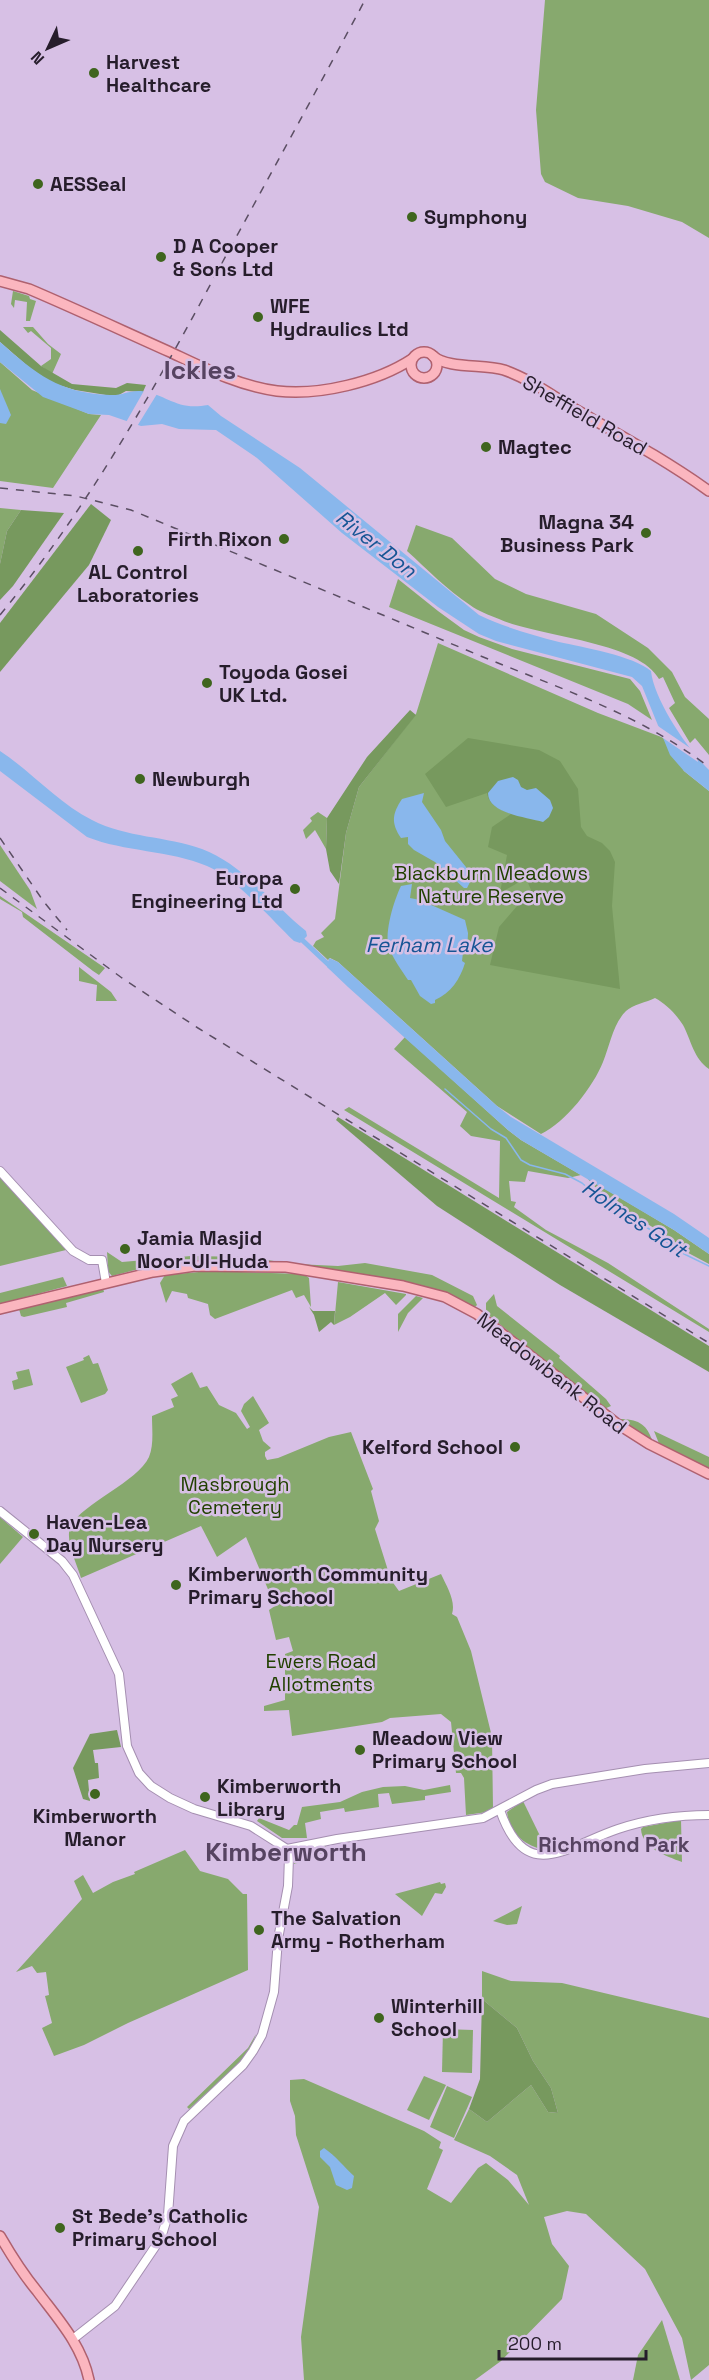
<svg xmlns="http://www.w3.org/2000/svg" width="709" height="2380" viewBox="0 0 709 2380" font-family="'Space Grotesk',sans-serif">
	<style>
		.green { fill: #87a96e }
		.forest { fill: #77995e }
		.water { fill: #89b7ec }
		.pier { fill: #d7c0e5 }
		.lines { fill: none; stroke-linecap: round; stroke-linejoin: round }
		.stream { stroke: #89b7ec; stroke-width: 1.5 }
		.canal { stroke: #89b7ec; stroke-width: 5 }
		.minor-casing { stroke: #a58fb1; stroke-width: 10 }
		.major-casing { stroke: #af616f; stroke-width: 12 }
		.minor { stroke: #fff; stroke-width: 8 }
		.major { stroke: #fbb6bf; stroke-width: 9 }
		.rail { stroke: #5b4e63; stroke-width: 1.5; stroke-dasharray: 8 8; stroke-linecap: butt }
		.poi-dot { fill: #3f651e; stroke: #d7c0e5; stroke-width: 2 }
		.labels { text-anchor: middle; stroke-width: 5; stroke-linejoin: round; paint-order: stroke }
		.poi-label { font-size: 20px; font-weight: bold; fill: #261d2b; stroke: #d7c0e5; text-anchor: start }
		.street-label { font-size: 20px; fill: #261d2b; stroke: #d7c0e5 }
		.park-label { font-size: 20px; fill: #214000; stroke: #d7c0e5 }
		.water-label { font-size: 21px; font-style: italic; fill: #165595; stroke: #d7c0e5 }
		.neighbourhood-label { font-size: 21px; font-weight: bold; fill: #564361; stroke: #d7c0e5 }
		.district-label { font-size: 26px; font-weight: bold; fill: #564361; stroke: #d7c0e5 }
	</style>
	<rect width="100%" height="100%" fill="#d7c0e5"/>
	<g class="green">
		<polygon points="545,0 709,0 709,238 682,222 628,206 578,198 545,182 541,174 536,110"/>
		<polygon points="13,291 29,296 30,299 36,301 30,321 26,321 27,302 15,300 14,308 11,304"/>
		<polygon points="23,327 33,327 48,344 61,354 52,374 41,366 51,359 51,348 31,331 28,333"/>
		<polygon points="0,362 32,390 89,414 101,415 53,488 0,481"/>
		<polygon points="0,508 21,510 7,531 0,564"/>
		<path d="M416 525 452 538 495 579 526 594 596 614 648 648 672 672 685 697 709 719V755L695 738 690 743 669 708 675 703 663 677 659 679C638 641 538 637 499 619 489 615 478 611 470 605 447 590 427 569 407 551Z"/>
		<polygon points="398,579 438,611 464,630 479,637 512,649 630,679 640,691 652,720 628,704 389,607"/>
		<path d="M438 643 598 713 664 738 684 771 709 791V1069C694 1059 691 1040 683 1025 676 1014 666 1004 655 998 647 1002 632 1005 626 1011 613 1024 610 1045 603 1062 593 1087 566 1122 541 1134L497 1106 338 962 330 958 328 960 313 946 316 941 324 937 321 933 335 919 346 833 359 787 416 714Z"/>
		<polygon points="318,812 327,818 326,849 315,830 306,839 303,830 312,821 310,818"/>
		<polygon points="0,845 30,890 37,909 0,881"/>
		<polygon points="0,896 105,968 99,975 93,971 23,917 22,912 0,899"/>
		<polygon points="79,967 111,992 117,1001 96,1001 97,985 79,981"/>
		<polygon points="405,1037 508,1130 521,1140 581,1175 568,1178 528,1171 525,1182 509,1181 511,1201 516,1202 514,1207 546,1230 608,1263 709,1329 709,1332 344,1110 349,1107 499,1198 500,1141 471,1136 460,1126 467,1112 394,1049"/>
		<polygon points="0,1176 3,1179 66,1250 0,1266"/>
		<polygon points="587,1178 674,1230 709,1254 709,1264 677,1247 659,1231 606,1199"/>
		<polygon points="107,1252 122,1262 191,1256 248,1257 274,1261 198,1261 150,1266 112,1276 106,1269 108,1268"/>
		<polygon points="365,1263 432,1275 473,1296 477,1305 475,1307 439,1291 417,1284 296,1264 338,1266"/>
		<polygon points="210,1271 304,1274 309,1278 311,1307 304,1295 296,1298 292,1290 215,1319 210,1315 208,1304 188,1298 187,1294 172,1291 166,1303 160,1283 165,1275"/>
		<polygon points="63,1277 67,1286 0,1304 0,1293"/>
		<polygon points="338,1282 406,1294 406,1295 396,1305 385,1293 350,1317 334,1325"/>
		<polygon points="103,1288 104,1292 66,1303 67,1307 24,1317 21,1316 19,1309"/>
		<polygon points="494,1294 497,1306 560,1356 559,1358 606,1399 611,1406 604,1409 486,1313 486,1303"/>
		<polygon points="416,1296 423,1298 408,1313 398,1332 398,1314"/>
		<polygon points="89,1355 93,1364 98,1363 108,1390 105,1394 81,1403 66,1367 84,1360 83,1358"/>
		<polygon points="29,1369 33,1385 14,1390 12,1381 18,1379 16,1372"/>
		<path d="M192 1372 200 1388 207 1386 219 1405 236 1413 247 1429 250 1427 241 1411 244 1404 253 1396 269 1423 259 1430 263 1441 271 1448 265 1452V1456L267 1460 278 1458 329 1437 351 1432 373 1489 371 1491 379 1521 375 1529 391 1580 399 1591 441 1574C447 1587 456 1601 452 1614L457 1617 471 1651 492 1737 493 1808 487 1812 466 1815 464 1778 461 1773H456L451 1722 441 1714 390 1718 382 1722 292 1736 289 1710 264 1711V1706L285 1700V1654L293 1651 289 1637 276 1640 269 1610 275 1606 246 1537 217 1557 201 1526 81 1578C77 1564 68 1547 69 1533 70 1508 137 1484 149 1457 154 1445 152 1429 152 1416L174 1407 171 1399 178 1396 171 1384Z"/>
		<path d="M619 1419C637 1419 646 1423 652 1440Z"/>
		<polygon points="654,1431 709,1457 709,1471 660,1446"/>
		<polygon points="0,1517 23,1537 0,1564"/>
		<polygon points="450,1785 451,1792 425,1796 425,1800 392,1804 389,1793 378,1794 379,1807 345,1812 344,1808 320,1812 321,1819 305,1823 307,1838 282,1838 257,1821 259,1818 289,1830 294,1825 297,1825 302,1807 340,1802 362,1792 383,1787 405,1786 424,1790"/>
		<path d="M523 1801 543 1842 544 1850C524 1845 510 1834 507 1812Z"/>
		<path d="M681 1820 682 1862C666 1856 642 1848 641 1829L643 1827Z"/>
		<polygon points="326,1846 325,1854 316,1853 308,1860 294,1864 295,1854 299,1852"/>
		<polygon points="185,1850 200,1871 228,1879 243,1894 247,1894 248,1970 128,2023 84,2045 54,2056 42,2028 52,2023 45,1996 49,1995 46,1972 37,1973 32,1966 16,1972 82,1899 74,1881 83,1875 93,1893 113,1882 135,1874 134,1872"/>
		<polygon points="440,1882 441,1884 445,1883 446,1887 442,1894 435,1893 422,1916 395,1894"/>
		<polygon points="522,1906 517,1924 507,1925 493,1921"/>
		<polygon points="482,1971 511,1981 562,1983 709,2018 709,2365 691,2380 682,2338 645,2269 586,2214 567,2211 544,2217 552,2244 569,2266 562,2299 501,2361 475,2380 304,2380 301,2337 319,2207 296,2135 295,2116 290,2101 290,2080 304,2079 424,2131 441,2142 439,2148 443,2150 427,2189 451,2203 478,2168 486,2163 508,2180 529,2205 517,2175 490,2156 454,2140 469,2109 487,2122 531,2085 548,2112 558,2113 551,2088 533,2061 517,2028 482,1999"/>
		<polygon points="443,2029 473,2030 472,2073 442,2072"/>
		<polygon points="256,2034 250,2050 244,2059 189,2109 187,2107 248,2048"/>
		<polygon points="424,2076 446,2085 429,2120 407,2110"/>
		<polygon points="447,2086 472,2097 454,2138 430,2127"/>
		<polygon points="662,2320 680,2380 633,2380 638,2355"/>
	</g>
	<g class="forest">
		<polygon points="0,330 41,366 72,384 116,388 127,383 146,385 143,392 126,391 117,396 106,395 75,390 52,383 31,369 0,342"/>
		<polygon points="91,504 111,520 89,565 0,672 0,623"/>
		<polygon points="21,510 64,513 13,586 0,600 0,564 7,531"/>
		<polygon points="410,710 416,715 359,787 346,833 339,884 330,871 326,849 327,818 367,757"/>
		<path d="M468 738 539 750 560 761 578 789 581 827 587 836 602 843 610 851 615 862 612 906 620 989 490 965 499 927 531 890 526 878 500 893 507 855 488 847 492 827 511 814C500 809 489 806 487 793L446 807 425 774Z"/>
		<polygon points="338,1117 709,1346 709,1372 560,1285 437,1206 336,1120"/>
		<polygon points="309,1307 313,1311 335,1311 334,1325 331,1322 319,1332 314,1315"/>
		<polygon points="117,1730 121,1747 93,1750 95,1763 98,1763 99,1778 88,1780 90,1801 83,1799 73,1768 90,1734"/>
		<polygon points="482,1999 517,2028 533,2061 551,2088 558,2113 548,2112 531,2085 487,2122 469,2109 480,2079"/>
	</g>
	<g class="water">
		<path d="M0 342C36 374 59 393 110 395 121 396 129 390 141 391 169 395 176 411 208 405L221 416 300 468 479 615C504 627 532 635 559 642 582 647 634 656 651 671 654 700 688 750 709 770V791L684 771 670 755 642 686 632 677 496 641 479 634 438 607 342 533 257 458 216 430 179 429 162 424 141 426 109 415 89 414 43 397 0 362Z"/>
		<polygon points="0,389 11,415 6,424 0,423"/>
		<path d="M0 751C32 772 58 803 92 820 127 838 166 836 202 849 241 863 274 905 306 931L307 936 300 943 294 941C271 919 235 877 207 866 169 850 125 852 87 837L0 771Z"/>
		<path d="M513 777 518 780 521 787 527 790 536 788 550 800 553 808 549 817 543 822C527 817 488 814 488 793L498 781Z"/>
		<path d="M424 793 422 802 441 830 445 841 470 872 472 878 467 888H464L435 862 414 850 408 844V837L401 838C391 823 392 814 402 799Z"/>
		<path d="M412 884 410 898 420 900 465 920 468 933 467 954 463 953 462 961 465 963C460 979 451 993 435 1000V1003L431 1004 420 996 411 980H408C403 972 391 956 389 947 384 933 394 900 401 886Z"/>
		<polygon points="329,958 338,962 497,1106 511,1117 674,1214 709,1238 709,1254 674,1230 521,1140 508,1130 348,987 327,967"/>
		<path d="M324 2148C336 2156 344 2167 354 2176L352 2188 347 2190 336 2185 330 2167 320 2157V2151Z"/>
	</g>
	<g class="pier">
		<polygon points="145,389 157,394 136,428 125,424"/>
		<polygon points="655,724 696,752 698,762 660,736"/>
	</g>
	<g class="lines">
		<polyline class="stream" points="445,1089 491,1129 506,1138 521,1160 530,1165 565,1174 582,1183 605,1203 656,1233 676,1250 709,1266"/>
		<polyline class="canal" points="299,937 332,968"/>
		<g class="minor-casing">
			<g id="minor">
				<polyline points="0,1171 73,1251 89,1260 102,1260 106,1283"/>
				<polyline points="0,1511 62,1561 73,1575 119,1674 127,1746 139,1773 151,1786 170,1798 194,1809 251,1826 287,1849"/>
				<path d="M500 1810C526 1886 567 1846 618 1829 648 1819 678 1815 709 1815"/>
				<polyline points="287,1849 337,1839 483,1818 536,1790 552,1784 645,1769 709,1763"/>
				<polyline points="73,2339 115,2306 161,2238 168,2215 173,2146 184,2121 243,2065 253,2051 262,2035 274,1992 278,1939 288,1886 289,1856 287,1849"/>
			</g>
		</g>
		<g class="major-casing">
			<g id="major">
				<path d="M0 281 29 289C76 309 123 331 170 352 204 368 239 386 277 391 319 396 377 382 412 359"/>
				<circle cx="424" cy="365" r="13"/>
				<path d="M433 356C448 369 484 364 504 370 527 378 547 392 568 405 616 433 664 459 709 491"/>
				<polyline points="0,1309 153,1272 195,1266 286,1267 403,1286 445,1297 477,1314 616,1423 649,1444 709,1474"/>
				<path d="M0 2236C11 2255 23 2274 37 2291 58 2319 82 2345 89 2380"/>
			</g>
		</g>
		<use href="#minor" class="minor"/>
		<use href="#major" class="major"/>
		<g class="rail">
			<path d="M0 488 76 496 131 510C247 558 361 606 476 654 560 689 636 712 709 767"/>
			<path d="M0 615C89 507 156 386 222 263 270 175 318 88 365 0"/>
			<polyline points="0,838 44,902 67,930"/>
			<polyline points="0,888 122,978 198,1028 709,1343"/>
		</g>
	</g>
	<g class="poi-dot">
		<circle cx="94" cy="73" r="6"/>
		<circle cx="38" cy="184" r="6"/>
		<circle cx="412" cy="217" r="6"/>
		<circle cx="161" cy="257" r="6"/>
		<circle cx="258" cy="317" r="6"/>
		<circle cx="486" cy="447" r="6"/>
		<circle cx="646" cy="533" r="6"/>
		<circle cx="284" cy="539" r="6"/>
		<circle cx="138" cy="551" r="6"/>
		<circle cx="207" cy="683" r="6"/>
		<circle cx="140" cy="779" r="6"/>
		<circle cx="295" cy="889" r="6"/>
		<circle cx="125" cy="1249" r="6"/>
		<circle cx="515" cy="1447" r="6"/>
		<circle cx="34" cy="1534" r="6"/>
		<circle cx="176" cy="1585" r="6"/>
		<circle cx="360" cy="1750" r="6"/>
		<circle cx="95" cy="1794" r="6"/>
		<circle cx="205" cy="1797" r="6"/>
		<circle cx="259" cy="1930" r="6"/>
		<circle cx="379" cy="2018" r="6"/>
		<circle cx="60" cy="2228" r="6"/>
	</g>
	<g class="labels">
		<g class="poi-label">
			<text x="106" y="69">Harvest<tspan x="106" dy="23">Healthcare</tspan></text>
			<text x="50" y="191">AESSeal</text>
			<text x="424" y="224">Symphony</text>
			<text x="173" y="253">D A Cooper<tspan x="173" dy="23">&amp; Sons Ltd</tspan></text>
			<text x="270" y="313">WFE<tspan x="270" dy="23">Hydraulics Ltd</tspan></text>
			<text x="498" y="454">Magtec</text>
			<text x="634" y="529" text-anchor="end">Magna 34<tspan x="634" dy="23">Business Park</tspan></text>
			<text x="272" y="546" text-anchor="end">Firth Rixon</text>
			<text x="138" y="579" text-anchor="middle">AL Control<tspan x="138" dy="23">Laboratories</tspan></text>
			<text x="219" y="679">Toyoda Gosei<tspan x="219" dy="23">UK Ltd.</tspan></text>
			<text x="152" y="786">Newburgh</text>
			<text x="283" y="885" text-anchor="end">Europa<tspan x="283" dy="23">Engineering Ltd</tspan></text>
			<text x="137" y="1245">Jamia Masjid<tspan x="137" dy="23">Noor-Ul-Huda</tspan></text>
			<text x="503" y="1454" text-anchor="end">Kelford School</text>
			<text x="46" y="1529">Haven-Lea<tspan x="46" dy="23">Day Nursery</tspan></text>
			<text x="188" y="1581">Kimberworth Community<tspan x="188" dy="23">Primary School</tspan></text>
			<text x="372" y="1745">Meadow View<tspan x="372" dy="23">Primary School</tspan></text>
			<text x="217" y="1793">Kimberworth<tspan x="217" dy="23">Library</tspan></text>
			<text x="95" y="1823" text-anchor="middle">Kimberworth<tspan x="95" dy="23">Manor</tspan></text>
			<text x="271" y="1925">The Salvation<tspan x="271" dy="23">Army - Rotherham</tspan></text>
			<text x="391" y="2013">Winterhill<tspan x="391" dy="23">School</tspan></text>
			<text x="72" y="2223">St Bede's Catholic<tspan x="72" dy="23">Primary School</tspan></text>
		</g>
		<g class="street-label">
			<text transform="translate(585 415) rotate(30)" y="7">Sheffield Road</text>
			<text transform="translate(552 1373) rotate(38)" y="7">Meadowbank Road</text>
		</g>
		<g class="park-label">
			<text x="491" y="880">Blackburn Meadows<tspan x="491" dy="23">Nature Reserve</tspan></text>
			<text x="235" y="1491">Masbrough<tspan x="235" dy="23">Cemetery</tspan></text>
			<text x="321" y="1668">Ewers Road<tspan x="321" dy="23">Allotments</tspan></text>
		</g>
		<g class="water-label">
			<text transform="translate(376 544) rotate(38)" y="7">River Don</text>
			<text x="429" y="952">Ferham Lake</text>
			<text transform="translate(634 1219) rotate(34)" y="7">Holmes Goit</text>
		</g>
		<g class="neighbourhood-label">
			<text x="614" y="1852">Richmond Park</text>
		</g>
		<g class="district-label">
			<text x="200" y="379">Ickles</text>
			<text x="286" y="1861">Kimberworth</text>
		</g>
	</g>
	<g transform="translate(48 48) rotate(226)" stroke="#d7c0e5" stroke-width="4.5" paint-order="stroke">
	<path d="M0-4.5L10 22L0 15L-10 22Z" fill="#261d2b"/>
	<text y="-9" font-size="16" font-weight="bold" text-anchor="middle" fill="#261d2b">N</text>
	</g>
	<path d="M499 2350v9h147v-9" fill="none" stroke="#261d2b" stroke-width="3"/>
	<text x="508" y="2350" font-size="18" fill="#261d2b" stroke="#d7c0e5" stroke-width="4.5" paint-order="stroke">200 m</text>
</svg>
